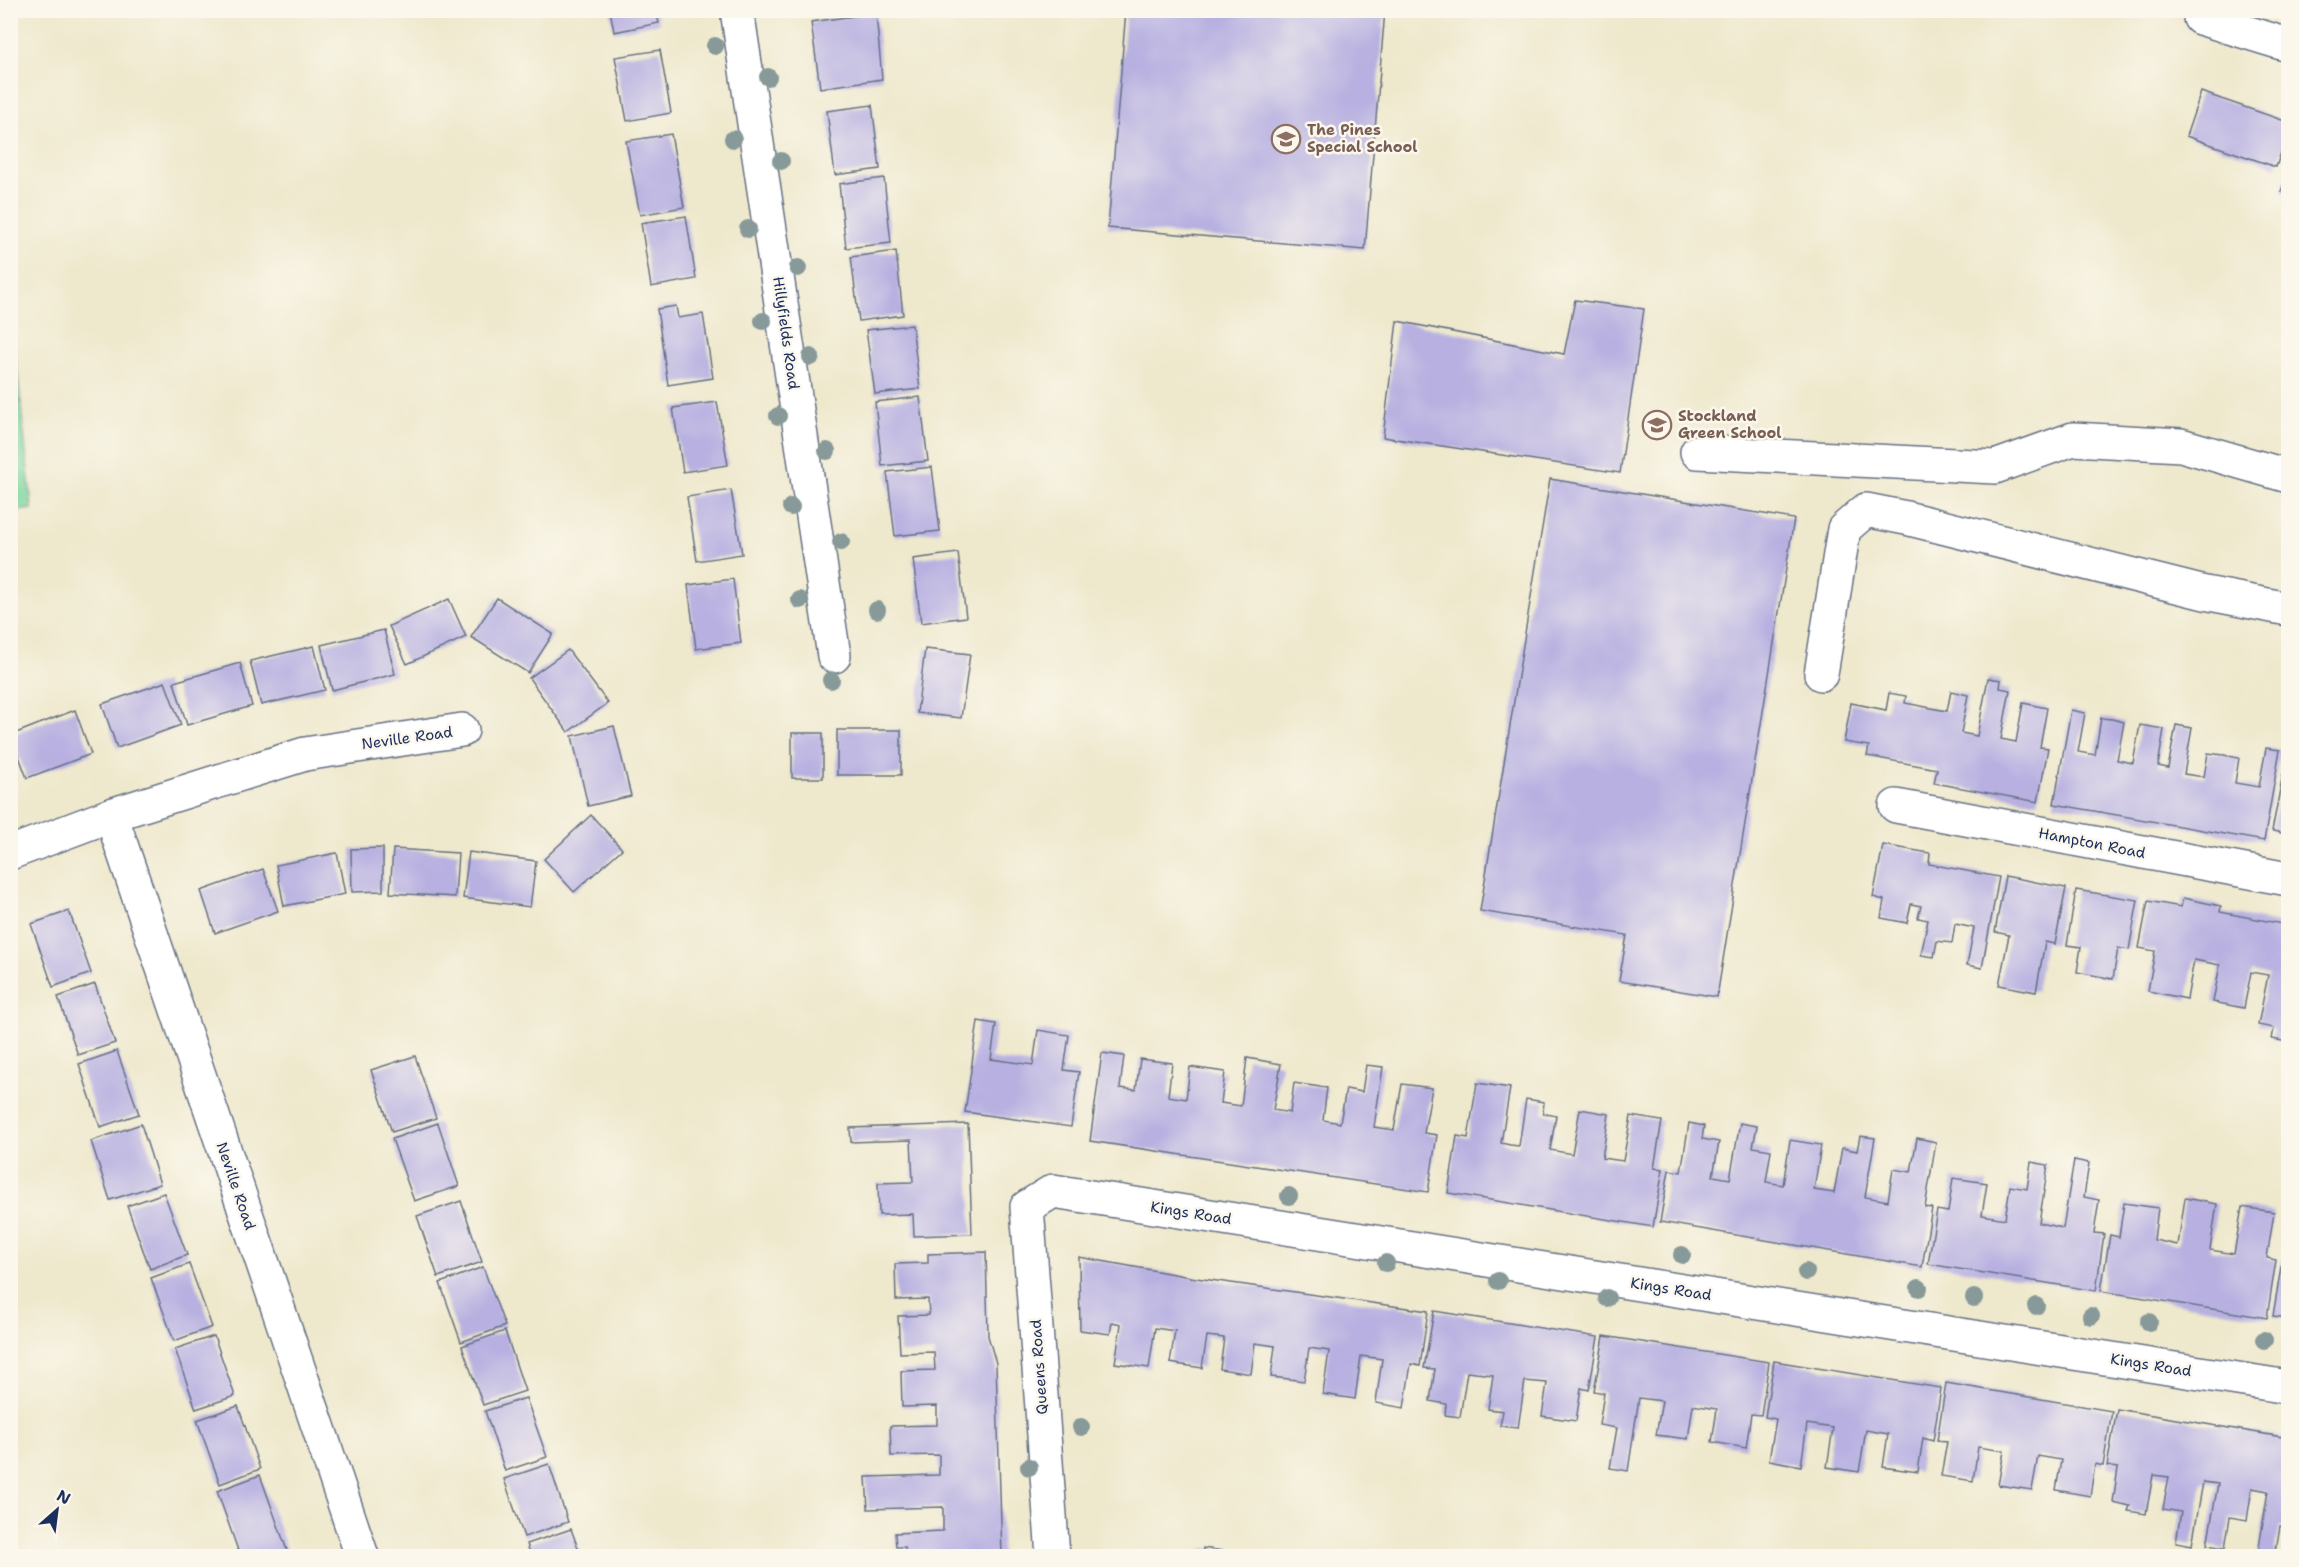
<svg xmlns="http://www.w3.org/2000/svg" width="2299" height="1567" viewBox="0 0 2299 1567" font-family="'Shantell Sans',sans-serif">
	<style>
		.green { fill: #7bd69c; stroke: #4b827d; stroke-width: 1.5 }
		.building { fill: #b7b0e1 }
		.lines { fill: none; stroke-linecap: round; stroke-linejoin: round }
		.minor-casing { stroke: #657084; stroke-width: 36 }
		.minor { stroke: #fff; stroke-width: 33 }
		.tree { fill: #879998 }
		.labels { text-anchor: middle; stroke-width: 5; stroke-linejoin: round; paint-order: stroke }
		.education-label { font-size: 15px; font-weight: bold; fill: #785e54; stroke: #fbf7ec; text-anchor: start }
		.street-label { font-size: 15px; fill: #1b2f5e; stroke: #fbf7ec }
	</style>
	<rect width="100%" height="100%" fill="#fbf7ec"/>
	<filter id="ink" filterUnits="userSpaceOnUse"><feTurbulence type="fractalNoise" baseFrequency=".0167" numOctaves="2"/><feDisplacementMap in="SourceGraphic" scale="12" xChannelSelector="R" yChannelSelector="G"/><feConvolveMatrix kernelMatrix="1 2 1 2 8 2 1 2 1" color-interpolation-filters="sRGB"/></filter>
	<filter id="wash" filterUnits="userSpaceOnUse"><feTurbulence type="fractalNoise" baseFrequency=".008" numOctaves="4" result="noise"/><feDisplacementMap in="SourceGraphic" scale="24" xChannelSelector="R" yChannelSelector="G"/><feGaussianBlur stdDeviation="1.35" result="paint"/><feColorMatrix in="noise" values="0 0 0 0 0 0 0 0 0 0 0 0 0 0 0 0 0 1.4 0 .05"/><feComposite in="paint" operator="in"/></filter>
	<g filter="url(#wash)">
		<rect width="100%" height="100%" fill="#eee8cc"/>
		<polygon class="green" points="11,312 32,509 11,511 10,511"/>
		<g id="blocks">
			<g class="building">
				<polygon points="610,10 656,10 659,23 614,32"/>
				<polygon points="1126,10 1385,10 1365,250 1108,228"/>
				<polygon points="876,13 882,79 820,88 811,22"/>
				<polygon points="660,50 671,113 627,121 615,57"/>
				<polygon points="2201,92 2288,122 2288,132 2276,167 2186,136"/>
				<polygon points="872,105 880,169 835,175 827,111"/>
				<polygon points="671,134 684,207 640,215 626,141"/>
				<polygon points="2288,171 2288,194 2281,192"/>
				<polygon points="884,178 891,243 846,248 839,184"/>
				<polygon points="686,216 696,279 651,287 641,223"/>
				<polygon points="896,251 903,315 859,321 851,257"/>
				<polygon points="1575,300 1644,309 1620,473 1383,437 1397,321 1564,354"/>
				<polygon points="676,306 678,318 703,314 713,378 668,385 657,309"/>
				<polygon points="912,325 920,389 875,394 866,330"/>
				<polygon points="920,397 928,461 882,466 875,402"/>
				<polygon points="717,402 728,465 683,472 673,408"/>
				<polygon points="932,467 940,531 895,536 887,472"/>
				<polygon points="1550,479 1794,519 1717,997 1619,981 1627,935 1480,911"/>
				<polygon points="731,490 742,554 697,561 687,497"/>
				<polygon points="958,553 966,617 921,623 913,559"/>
				<polygon points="733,579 741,643 696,649 688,585"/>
				<polygon points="497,598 553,634 528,673 471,637"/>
				<polygon points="449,599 466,637 407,664 389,626"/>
				<polygon points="384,630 395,674 332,690 321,645"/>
				<polygon points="314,646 325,690 261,705 250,661"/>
				<polygon points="925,649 970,654 961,718 917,713"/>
				<polygon points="568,650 608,703 568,732 529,678"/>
				<polygon points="240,663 252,706 187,725 174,682"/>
				<polygon points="1988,678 2001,680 2000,688 2010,690 2001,739 2016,742 2023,703 2047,708 2040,747 2048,748 2038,802 1934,783 1937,769 1867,756 1869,746 1844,742 1851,703 1886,710 1889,693 1906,696 1905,703 1947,711 1951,691 1968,695 1961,733 1977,736"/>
				<polygon points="165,682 181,725 117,748 102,704"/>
				<polygon points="75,710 91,754 27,778 11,735"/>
				<polygon points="2071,710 2085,713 2078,752 2095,755 2101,718 2112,719 2124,722 2117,760 2133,763 2140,725 2164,729 2158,766 2168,768 2176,725 2192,728 2184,774 2204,777 2208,753 2224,755 2239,758 2235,783 2259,787 2266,748 2280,750 2264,841 2054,804"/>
				<polygon points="614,726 631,796 588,806 572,736"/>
				<rect x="837" y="730" width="64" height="45"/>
				<rect x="792" y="733" width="31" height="45"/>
				<polygon points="10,762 17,778 10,780"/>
				<polygon points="2283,774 2288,775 2288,834 2272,831"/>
				<polygon points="591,815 622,849 574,892 544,859"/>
				<polygon points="1883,845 1930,853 1929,864 1999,877 1982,968 1967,965 1974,928 1955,924 1952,943 1937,941 1934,957 1921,955 1928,920 1918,918 1921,906 1911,904 1907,923 1881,918 1884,900 1873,897"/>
				<polygon points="383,848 383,891 352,892 351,849"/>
				<polygon points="393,849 458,853 455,897 390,893"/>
				<polygon points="469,852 536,861 530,907 463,898"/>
				<polygon points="337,853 345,894 284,906 276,865"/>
				<polygon points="263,869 278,911 215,933 201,891"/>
				<polygon points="2005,876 2066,888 2055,944 2045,942 2036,992 1999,985 2009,935 1995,932"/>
				<polygon points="2076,890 2138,900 2129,950 2118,948 2113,979 2077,972 2081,947 2067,945"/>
				<polygon points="2183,898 2221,906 2220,912 2288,925 2288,1042 2272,1039 2274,1028 2258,1025 2268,975 2251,972 2244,1008 2213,1002 2220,965 2194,960 2187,999 2148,991 2155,951 2139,948 2148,901 2181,907"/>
				<polygon points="69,911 91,973 53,987 31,924"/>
				<polygon points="95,984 115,1043 78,1055 58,997"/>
				<polygon points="978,1021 996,1024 991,1059 1033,1065 1038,1030 1069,1035 1064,1070 1079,1072 1071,1127 965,1112"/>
				<polygon points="117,1051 139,1114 100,1127 79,1064"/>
				<polygon points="1102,1053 1124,1056 1120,1088 1136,1090 1140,1059 1172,1063 1168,1096 1186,1099 1190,1067 1225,1072 1221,1103 1241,1106 1247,1058 1281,1064 1273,1110 1290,1113 1294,1083 1327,1088 1323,1120 1340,1123 1346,1089 1362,1092 1366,1065 1383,1067 1374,1127 1394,1130 1402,1084 1432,1088 1424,1133 1437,1135 1428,1192 1090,1141"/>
				<polygon points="415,1056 436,1118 392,1132 371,1070"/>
				<polygon points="1477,1083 1510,1088 1501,1143 1510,1145 1519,1146 1526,1099 1544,1102 1543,1113 1556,1116 1550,1150 1572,1154 1580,1109 1609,1114 1602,1158 1623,1161 1631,1116 1662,1121 1654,1168 1663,1169 1653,1227 1448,1193 1457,1136 1468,1138"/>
				<polygon points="438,1123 459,1186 414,1201 392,1139"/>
				<polygon points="1689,1123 1704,1126 1702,1139 1719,1142 1713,1176 1730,1179 1740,1123 1757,1126 1753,1147 1771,1150 1766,1182 1783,1185 1790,1140 1821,1145 1814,1190 1834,1193 1842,1148 1857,1151 1860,1136 1875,1138 1865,1197 1888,1201 1893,1169 1911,1172 1917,1138 1936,1142 1925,1207 1932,1208 1922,1267 1660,1222 1669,1170 1681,1172"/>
				<polygon points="141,1124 160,1184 110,1200 91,1141"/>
				<polygon points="968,1124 972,1234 914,1236 913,1214 879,1215 878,1183 913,1182 911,1140 851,1142 850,1128"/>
				<polygon points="2074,1160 2089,1163 2084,1197 2099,1200 2094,1233 2104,1234 2096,1291 1928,1264 1937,1210 1948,1212 1953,1178 1987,1183 1982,1215 2005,1219 2010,1186 2027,1189 2031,1162 2048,1165 2039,1223 2063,1228"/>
				<polygon points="164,1193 187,1255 150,1269 127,1206"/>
				<polygon points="2185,1198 2217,1204 2210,1250 2234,1254 2242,1207 2274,1212 2267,1258 2276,1260 2267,1318 2101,1291 2110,1235 2119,1237 2124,1203 2158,1208 2154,1240 2178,1245"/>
				<polygon points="461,1201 482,1262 438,1277 417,1216"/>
				<polygon points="986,1252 988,1336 996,1363 1002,1556 906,1556 905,1547 896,1547 895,1533 943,1531 943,1507 868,1509 866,1477 939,1475 939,1455 891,1456 890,1426 937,1425 937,1406 902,1407 901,1371 935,1370 934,1352 900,1353 898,1316 929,1315 928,1299 896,1300 895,1264 928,1263 928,1254"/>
				<polygon points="1079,1257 1196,1278 1428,1311 1420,1366 1411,1364 1404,1408 1376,1403 1382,1359 1361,1356 1355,1399 1323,1394 1329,1351 1309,1348 1304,1381 1289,1379 1271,1377 1275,1346 1255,1343 1251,1374 1220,1369 1224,1338 1207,1336 1202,1368 1170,1363 1175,1331 1155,1328 1149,1368 1115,1363 1121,1324 1112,1322 1110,1334 1080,1330"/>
				<polygon points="2282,1261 2288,1261 2288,1318 2273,1316"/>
				<polygon points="189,1264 212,1327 174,1341 151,1278"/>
				<polygon points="483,1267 505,1326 461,1342 440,1283"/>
				<polygon points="1434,1311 1598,1337 1589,1390 1581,1388 1576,1421 1542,1416 1547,1383 1525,1381 1518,1428 1500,1426 1503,1411 1488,1409 1493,1375 1467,1372 1460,1417 1445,1415 1446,1404 1430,1401 1435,1369 1424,1368"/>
				<polygon points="505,1331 525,1391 483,1405 462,1346"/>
				<polygon points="214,1336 235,1396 196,1409 175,1349"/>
				<polygon points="1604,1336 1769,1362 1761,1415 1751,1414 1746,1448 1712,1442 1717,1409 1693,1405 1688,1439 1656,1435 1662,1401 1639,1398 1628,1471 1610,1468 1617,1428 1599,1425 1604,1393 1594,1391"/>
				<polygon points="1774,1361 1941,1388 1933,1441 1923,1438 1918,1472 1883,1467 1888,1434 1866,1430 1859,1472 1827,1467 1833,1428 1807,1424 1801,1466 1769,1460 1776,1419 1765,1417"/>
				<polygon points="1946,1383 2112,1411 2103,1466 2095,1464 2090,1496 2056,1490 2061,1460 2038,1456 2032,1490 1998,1485 2004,1451 1978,1447 1973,1481 1941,1476 1947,1442 1937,1441"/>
				<polygon points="526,1398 547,1457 505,1471 485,1411"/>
				<polygon points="238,1406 260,1469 220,1484 197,1420"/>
				<polygon points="2117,1409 2288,1438 2288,1527 2280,1526 2275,1556 2258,1554 2268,1491 2252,1488 2247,1520 2230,1517 2225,1548 2207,1545 2218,1484 2203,1482 2192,1545 2176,1542 2181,1512 2163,1509 2169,1477 2153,1475 2146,1514 2128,1511 2130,1506 2113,1502 2118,1468 2107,1466"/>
				<polygon points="549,1464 568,1522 524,1537 504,1479"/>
				<polygon points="260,1475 289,1556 240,1556 217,1491"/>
				<polygon points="571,1529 581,1556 531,1556 527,1544"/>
				<polygon points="1203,1548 1222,1551 1222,1556 1202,1556"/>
			</g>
		</g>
	</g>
	<g filter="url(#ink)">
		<use href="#blocks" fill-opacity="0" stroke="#657084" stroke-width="1.5"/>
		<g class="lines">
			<g class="minor-casing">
				<g id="minor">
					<polyline points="737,10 834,656"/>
					<polyline points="2200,18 2288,45"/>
					<polyline points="1697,452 1995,467 2073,439 2181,445 2288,476"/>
					<polyline points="1821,674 1844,529 1866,510 1906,518 2205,593 2288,609"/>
					<polyline points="1896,806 2288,879"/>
					<polyline points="111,815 362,1556"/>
					<polyline points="10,853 111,815 305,754 462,730"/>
					<polyline points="1053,1556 1027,1207 1053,1191 2288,1387"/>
				</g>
			</g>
			<use href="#minor" class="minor"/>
		</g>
		<g class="tree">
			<circle cx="715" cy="46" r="9"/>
			<circle cx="768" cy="77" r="9"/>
			<circle cx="733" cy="139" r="9"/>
			<circle cx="781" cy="161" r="9"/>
			<circle cx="748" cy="229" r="9"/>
			<circle cx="798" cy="268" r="9"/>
			<circle cx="763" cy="321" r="9"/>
			<circle cx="811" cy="357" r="9"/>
			<circle cx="778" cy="416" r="9"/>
			<circle cx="827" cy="451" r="9"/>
			<circle cx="791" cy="507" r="9"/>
			<circle cx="841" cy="542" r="9"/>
			<circle cx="800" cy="600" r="9"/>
			<circle cx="877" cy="610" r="9"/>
			<circle cx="831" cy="680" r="9"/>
			<circle cx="1289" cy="1196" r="9"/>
			<circle cx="1682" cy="1255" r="9"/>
			<circle cx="1386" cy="1263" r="9"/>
			<circle cx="1806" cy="1272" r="9"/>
			<circle cx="1498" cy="1281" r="9"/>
			<circle cx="1919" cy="1288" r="9"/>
			<circle cx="1607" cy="1298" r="9"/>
			<circle cx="1974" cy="1298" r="9"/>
			<circle cx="2036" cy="1306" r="9"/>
			<circle cx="2091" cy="1316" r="9"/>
			<circle cx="2149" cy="1322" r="9"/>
			<circle cx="2264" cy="1340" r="9"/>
			<circle cx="1081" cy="1427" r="9"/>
			<circle cx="1029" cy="1467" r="9"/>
		</g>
	</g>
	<defs>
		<g id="school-ring" transform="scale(1.5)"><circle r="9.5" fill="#fbf7ec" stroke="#8d6e63" stroke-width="1.5"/><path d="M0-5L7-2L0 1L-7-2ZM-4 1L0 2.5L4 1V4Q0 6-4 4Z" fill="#8d6e63"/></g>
	</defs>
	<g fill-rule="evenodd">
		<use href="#school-ring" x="1286" y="139"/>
		<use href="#school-ring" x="1657" y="425"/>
	</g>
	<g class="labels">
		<g class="education-label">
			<text x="1307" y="135">The Pines<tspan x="1307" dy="17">Special School</tspan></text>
			<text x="1678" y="421">Stockland<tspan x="1678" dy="17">Green School</tspan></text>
		</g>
		<g class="street-label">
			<text transform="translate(786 333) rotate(82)" y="5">Hillyfields Road</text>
			<text transform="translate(407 738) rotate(-8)" y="5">Neville Road</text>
			<text transform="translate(2092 843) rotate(11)" y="5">Hampton Road</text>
			<text transform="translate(236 1186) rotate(71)" y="5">Neville Road</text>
			<text transform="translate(1191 1213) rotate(9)" y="5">Kings Road</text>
			<text transform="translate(1671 1289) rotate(9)" y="5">Kings Road</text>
			<text transform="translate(2151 1365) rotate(9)" y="5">Kings Road</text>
			<text transform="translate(1039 1367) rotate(-94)" y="5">Queens Road</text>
		</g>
	</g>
	<rect width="2299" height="1567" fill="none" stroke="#fbf7ec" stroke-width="36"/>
	<g transform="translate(57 1510) rotate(28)" stroke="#fbf7ec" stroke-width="4.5" paint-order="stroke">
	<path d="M0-4.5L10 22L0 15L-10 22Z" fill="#1b2f5e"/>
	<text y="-9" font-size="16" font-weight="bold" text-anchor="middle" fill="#1b2f5e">N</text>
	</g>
</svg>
